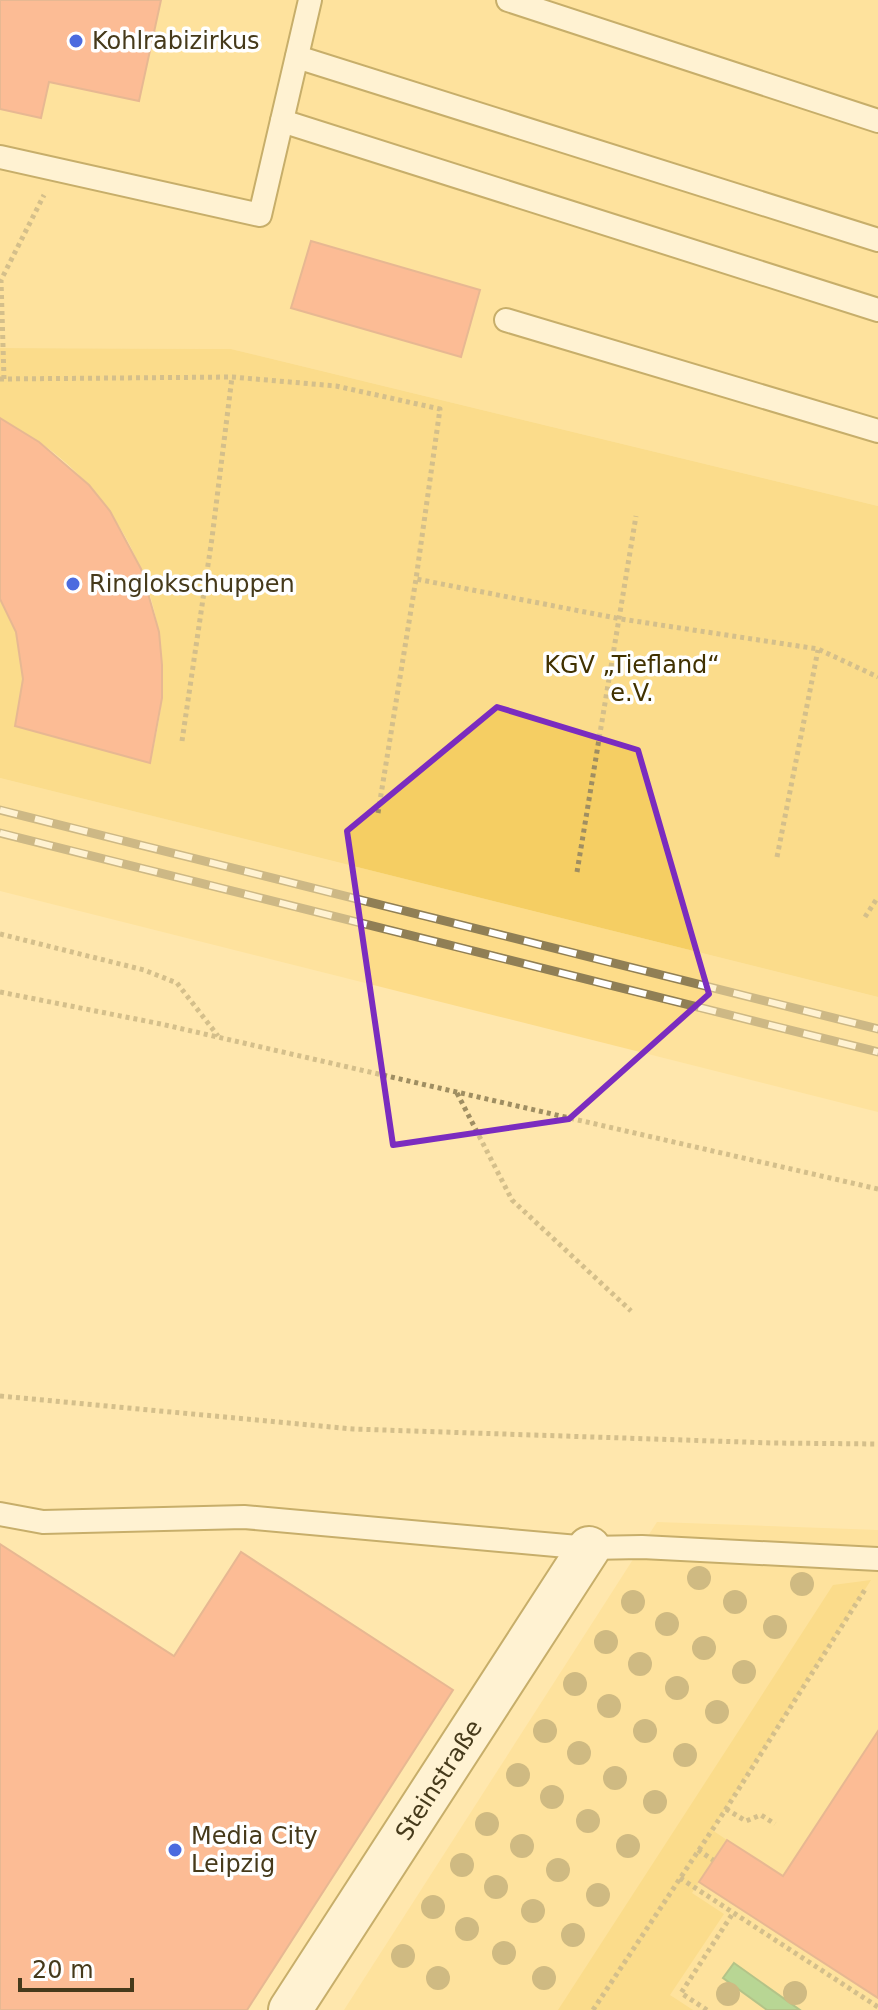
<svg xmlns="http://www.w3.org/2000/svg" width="878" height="2010" viewBox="0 0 878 2010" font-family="'DejaVu Sans',sans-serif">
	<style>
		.built { fill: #fddc89 }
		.green { fill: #f5ce63 }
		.water { fill: #62c076; stroke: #5a985b; stroke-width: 2 }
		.building { fill: #f88879; stroke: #cb7e72; stroke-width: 2 }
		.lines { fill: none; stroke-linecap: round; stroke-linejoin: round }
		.lane-casing { stroke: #83691a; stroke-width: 26 }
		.street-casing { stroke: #83691a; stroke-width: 46 }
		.path { stroke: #9f8e62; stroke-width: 5; stroke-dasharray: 4 4; stroke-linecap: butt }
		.lane { stroke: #fff; stroke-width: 22 }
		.street { stroke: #fff; stroke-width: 42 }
		.rail-casing { stroke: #907f55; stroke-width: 9 }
		.rail { stroke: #fff; stroke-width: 6; stroke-dasharray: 18; stroke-linecap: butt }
		.tree { fill: #96834e }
		.marked { fill: none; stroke: #7b2cbf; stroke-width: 6; stroke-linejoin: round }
		.poi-dot { fill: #4c6bdf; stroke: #fff; stroke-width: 3 }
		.labels { text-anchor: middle; stroke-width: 7; stroke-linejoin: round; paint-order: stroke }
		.poi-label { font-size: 24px; fill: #463a1b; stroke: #fff; text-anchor: start }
		.park-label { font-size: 24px; fill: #413100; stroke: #fff }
		.street-label { font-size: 24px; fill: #463a1b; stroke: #fff }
	</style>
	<rect width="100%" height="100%" fill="#ffe7ad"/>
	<g class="built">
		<polygon points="0,0 878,0 878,506 231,349 0,348"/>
		<polygon points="0,778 878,997 878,1112 0,891"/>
		<polygon points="657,1522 878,1530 878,2010 344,2010"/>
	</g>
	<g class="green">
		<path d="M0 348 231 349 878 506V997L0 778V599L16 632 150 763C155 741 160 719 162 697 169 582 106 468 0 420Z"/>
		<polygon points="871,1580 712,1830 727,1840 692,1893 724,1914 670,1995 693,2010 558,2010 833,1585"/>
	</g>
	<polygon class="water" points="734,1963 800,2010 767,2010 723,1978"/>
	<g class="building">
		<polygon points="0,0 161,0 139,101 49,82 41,118 0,109"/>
		<polygon points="311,241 480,290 461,357 291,308"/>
		<polygon points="0,418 39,442 89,485 110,511 141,569 159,632 162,665 162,698 150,763 15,726 23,679 16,632 0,599"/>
		<polygon points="0,1544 174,1656 241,1552 453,1690 247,2010 0,2010"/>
		<polygon points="878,1731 878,1998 699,1882 727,1840 783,1876"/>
	</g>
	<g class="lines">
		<g class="lane-casing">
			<g id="lane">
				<polyline points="508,0 878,121"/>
				<polyline points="297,57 878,240"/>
				<polyline points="282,121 878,310"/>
				<polyline points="0,157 260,215 310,0"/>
				<polyline points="506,320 878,431"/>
				<polyline points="0,1514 43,1522 244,1517 589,1548 642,1547 878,1559"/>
			</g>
		</g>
		<g class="street-casing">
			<g id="street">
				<path id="s1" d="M290 2010 589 1548"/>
			</g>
		</g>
		<g class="path">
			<polyline points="0,379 232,377 336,386 440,409 416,579 621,619 818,649 878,677"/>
			<polyline points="4,379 1,280 44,195"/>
			<polyline points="182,741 212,538 232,377"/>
			<polyline points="378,813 416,579"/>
			<polyline points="777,857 818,650"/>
			<polyline points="577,872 636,516"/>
			<polyline points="865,917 878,897"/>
			<polyline points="0,934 144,970 177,983 218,1036"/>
			<polyline points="0,992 161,1024 878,1189"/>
			<polyline points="457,1093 512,1200 631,1311"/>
			<polyline points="0,1396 353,1429 773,1443 878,1444"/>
			<polyline points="726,1809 746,1821 761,1815 775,1824"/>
			<polyline points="698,1850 713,1860"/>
			<polyline points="680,1878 878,2007"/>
			<polyline points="593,2010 726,1809 866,1588"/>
			<polyline points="707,2010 681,1993 733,1913"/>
		</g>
		<use href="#lane" class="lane"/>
		<use href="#street" class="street"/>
		<g class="rail-casing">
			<g id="rail">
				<polyline points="0,810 878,1029"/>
				<polyline points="0,833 878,1052"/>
			</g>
		</g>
		<use href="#rail" class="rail"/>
	</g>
	<g class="tree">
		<circle cx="699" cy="1578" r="12"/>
		<circle cx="802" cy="1584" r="12"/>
		<circle cx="633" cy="1602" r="12"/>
		<circle cx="735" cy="1602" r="12"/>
		<circle cx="667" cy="1624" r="12"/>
		<circle cx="775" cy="1627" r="12"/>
		<circle cx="606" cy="1642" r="12"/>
		<circle cx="704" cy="1648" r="12"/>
		<circle cx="640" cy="1664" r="12"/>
		<circle cx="744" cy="1672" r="12"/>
		<circle cx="575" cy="1684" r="12"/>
		<circle cx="677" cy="1688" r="12"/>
		<circle cx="609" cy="1706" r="12"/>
		<circle cx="717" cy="1712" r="12"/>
		<circle cx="545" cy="1731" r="12"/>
		<circle cx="645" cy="1731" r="12"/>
		<circle cx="579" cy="1753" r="12"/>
		<circle cx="685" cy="1755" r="12"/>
		<circle cx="518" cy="1775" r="12"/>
		<circle cx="615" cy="1778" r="12"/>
		<circle cx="552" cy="1797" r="12"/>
		<circle cx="655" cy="1802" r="12"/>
		<circle cx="588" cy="1821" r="12"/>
		<circle cx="487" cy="1824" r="12"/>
		<circle cx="522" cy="1846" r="12"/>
		<circle cx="628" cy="1846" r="12"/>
		<circle cx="462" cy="1865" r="12"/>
		<circle cx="558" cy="1870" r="12"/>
		<circle cx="496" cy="1887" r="12"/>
		<circle cx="598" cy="1895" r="12"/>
		<circle cx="433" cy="1907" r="12"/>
		<circle cx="533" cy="1911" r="12"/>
		<circle cx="467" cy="1929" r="12"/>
		<circle cx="573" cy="1935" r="12"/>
		<circle cx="504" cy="1953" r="12"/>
		<circle cx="403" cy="1956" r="12"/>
		<circle cx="438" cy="1978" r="12"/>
		<circle cx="544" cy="1978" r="12"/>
		<circle cx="795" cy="1993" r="12"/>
		<circle cx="728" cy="1994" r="12"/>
	</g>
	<path d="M0 0H878V2010H0ZM497 707 638 750 709 994 569 1119 393 1145 347 831Z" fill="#ffe7ad" fill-opacity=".55" fill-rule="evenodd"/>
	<path class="marked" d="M497 707 638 750 709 994 569 1119 393 1145 347 831Z"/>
	<g class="poi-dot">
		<circle cx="76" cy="41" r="8"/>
		<circle cx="73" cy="584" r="8"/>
		<circle cx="175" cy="1850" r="8"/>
	</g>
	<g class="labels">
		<g class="poi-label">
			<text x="92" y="49">Kohlrabizirkus</text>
			<text x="89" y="592">Ringlokschuppen</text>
			<text x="191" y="1844">Media City<tspan x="191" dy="28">Leipzig</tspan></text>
		</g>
		<g class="park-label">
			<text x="632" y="673">KGV „Tiefland“<tspan x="632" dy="28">e.V.</tspan></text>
		</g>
		<g class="street-label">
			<text dy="8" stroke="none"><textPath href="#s1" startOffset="274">Steinstraße</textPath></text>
		</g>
	</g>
	<path d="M20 1978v12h112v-12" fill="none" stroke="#463a1b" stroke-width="4"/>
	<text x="32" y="1978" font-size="24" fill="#463a1b" stroke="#ffffff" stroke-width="6" paint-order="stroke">20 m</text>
</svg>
